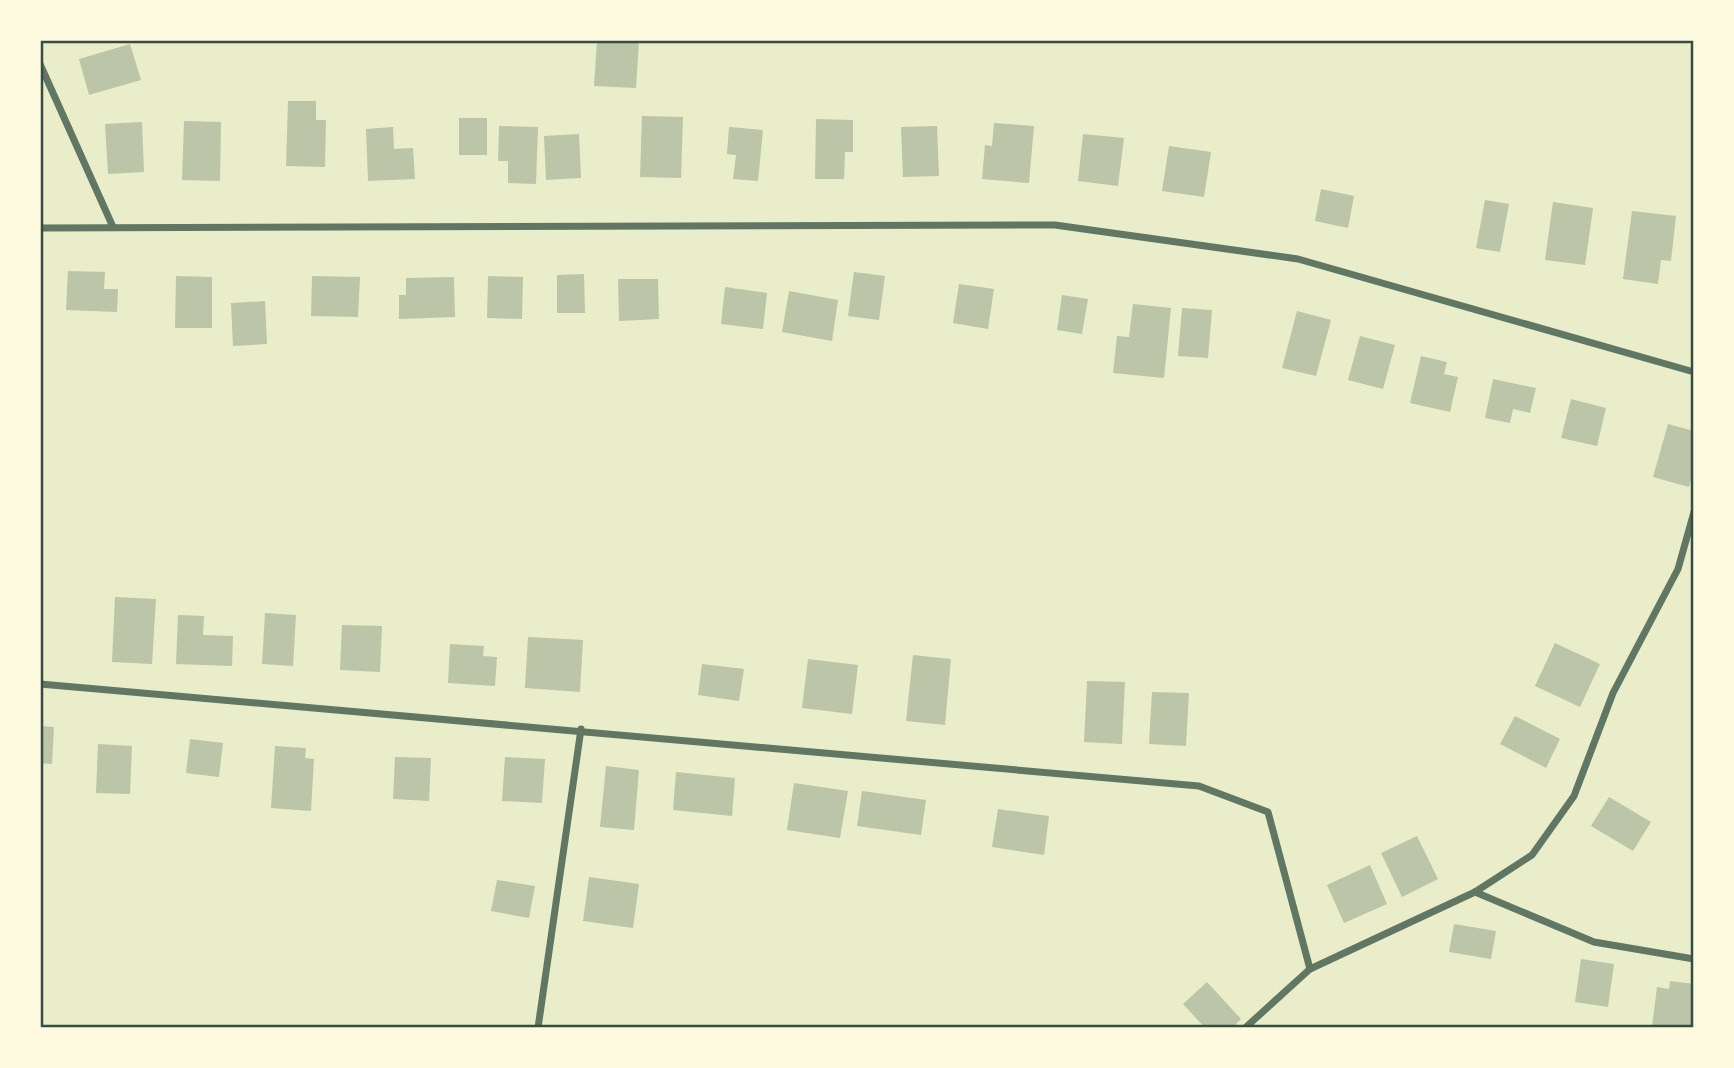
<svg xmlns="http://www.w3.org/2000/svg" width="1734" height="1068" viewBox="0 0 1734 1068" font-family="Rubik,sans-serif">
	<style>
		.building { fill: #bcc5a7 }
		.lines { fill: none; stroke-linecap: round; stroke-linejoin: round }
		.minor { stroke: #617663; stroke-width: 7 }
		.neatline { fill: none; stroke: #344e41; stroke-width: 2.5 }
	</style>
	<rect width="100%" height="100%" fill="#e9edc9"/>
	<g class="building">
		<polygon points="597,40 639,40 636,88 594,86"/>
		<polygon points="130,44 141,80 89,95 79,59"/>
		<polygon points="288,101 316,101 316,120 326,120 325,167 286,166"/>
		<polygon points="642,116 683,117 681,178 640,177"/>
		<rect x="459" y="118" width="28" height="37"/>
		<polygon points="816,119 853,120 853,152 845,152 844,179 815,179"/>
		<polygon points="184,121 221,122 220,181 182,180"/>
		<polygon points="142,122 144,172 108,174 105,124"/>
		<polygon points="994,123 1034,126 1029,183 982,179 985,145 992,146"/>
		<polygon points="499,126 538,127 536,184 508,183 508,161 498,161"/>
		<polygon points="937,126 939,176 903,177 901,127"/>
		<polygon points="393,127 394,149 413,148 415,179 368,181 366,129"/>
		<polygon points="729,127 763,130 758,181 733,179 736,155 727,154"/>
		<polygon points="579,134 581,178 546,180 544,136"/>
		<polygon points="1083,134 1124,138 1118,186 1078,181"/>
		<polygon points="1169,146 1211,152 1204,197 1162,191"/>
		<polygon points="1321,189 1354,196 1348,228 1315,221"/>
		<polygon points="1485,200 1509,204 1500,252 1476,248"/>
		<polygon points="1553,202 1593,208 1585,265 1545,260"/>
		<polygon points="1632,211 1676,216 1671,261 1661,260 1658,284 1623,279"/>
		<polygon points="68,271 105,272 104,289 118,289 117,312 66,310"/>
		<polygon points="854,272 885,276 879,320 848,316"/>
		<polygon points="584,274 585,313 557,313 557,275"/>
		<polygon points="176,276 212,277 212,328 175,328"/>
		<polygon points="312,276 360,277 358,317 311,316"/>
		<polygon points="488,276 523,277 522,319 487,318"/>
		<polygon points="454,277 455,317 399,319 399,295 406,295 406,278"/>
		<polygon points="618,279 658,279 659,319 619,321"/>
		<polygon points="959,284 994,289 988,329 953,323"/>
		<polygon points="725,287 767,293 763,329 721,324"/>
		<polygon points="789,291 838,300 832,341 782,332"/>
		<polygon points="1062,295 1088,299 1082,334 1057,330"/>
		<polygon points="265,301 267,344 233,346 231,303"/>
		<polygon points="1133,304 1171,308 1164,378 1113,373 1117,336 1129,337"/>
		<polygon points="1182,308 1212,310 1208,358 1178,356"/>
		<polygon points="1297,311 1331,320 1316,376 1282,368"/>
		<polygon points="1360,336 1395,345 1383,389 1348,380"/>
		<polygon points="1421,356 1447,362 1444,374 1458,377 1450,412 1410,403"/>
		<polygon points="1493,379 1536,388 1530,413 1513,409 1510,423 1485,418"/>
		<polygon points="1571,399 1606,408 1597,446 1561,438"/>
		<polygon points="1668,424 1694,431 1694,470 1689,487 1653,477"/>
		<polygon points="115,597 156,599 152,664 112,662"/>
		<polygon points="265,613 296,615 293,666 262,664"/>
		<polygon points="178,615 204,616 203,635 233,636 232,666 176,664"/>
		<polygon points="342,625 382,626 380,672 340,670"/>
		<polygon points="528,637 583,640 580,692 525,688"/>
		<polygon points="1555,643 1600,664 1580,707 1535,686"/>
		<polygon points="450,644 484,646 483,656 497,657 495,686 448,683"/>
		<polygon points="913,655 951,659 945,725 906,721"/>
		<polygon points="808,659 858,665 852,714 802,708"/>
		<polygon points="702,664 744,669 739,701 698,695"/>
		<polygon points="1087,681 1125,682 1122,744 1084,742"/>
		<polygon points="1152,692 1189,693 1186,746 1149,744"/>
		<polygon points="1515,716 1560,739 1546,768 1500,744"/>
		<polygon points="40,726 54,727 52,764 40,763"/>
		<polygon points="190,739 223,743 219,777 186,773"/>
		<polygon points="98,744 132,746 130,794 96,793"/>
		<polygon points="275,746 306,748 305,758 314,759 311,811 271,808"/>
		<polygon points="395,757 431,758 429,801 393,799"/>
		<polygon points="505,757 545,759 542,803 502,801"/>
		<polygon points="606,766 639,770 634,830 600,827"/>
		<polygon points="676,772 735,778 732,816 673,810"/>
		<polygon points="794,783 848,791 840,838 787,830"/>
		<polygon points="862,791 926,800 921,835 857,826"/>
		<polygon points="1609,797 1651,822 1633,851 1591,826"/>
		<polygon points="998,809 1049,816 1044,855 992,847"/>
		<polygon points="1417,836 1438,879 1402,897 1381,853"/>
		<polygon points="1370,865 1387,904 1344,923 1327,885"/>
		<polygon points="589,877 639,884 633,928 583,921"/>
		<polygon points="497,880 535,886 529,918 491,911"/>
		<polygon points="1454,924 1496,931 1491,959 1449,952"/>
		<polygon points="1581,959 1614,964 1608,1007 1575,1002"/>
		<polygon points="1670,981 1694,984 1691,1028 1652,1026 1657,987 1669,989"/>
		<polygon points="1207,982 1241,1019 1232,1028 1205,1028 1183,1004"/>
	</g>
	<g class="lines">
		<g class="minor">
			<polyline points="40,64 113,227"/>
			<polyline points="40,228 1055,225 1298,259 1694,372"/>
			<polyline points="40,684 1199,786 1268,812 1310,969"/>
			<polyline points="1475,892 1594,942 1694,959"/>
			<polyline points="538,1028 581,729"/>
			<polyline points="1245,1028 1310,969 1475,892 1532,855 1574,796 1613,693 1678,569 1694,512"/>
		</g>
	</g>
	<rect width="1734" height="1068" fill="none" stroke="#fefae0" stroke-width="84"/>
	<rect x="42" y="42" width="1650" height="984" class="neatline"/>
</svg>
